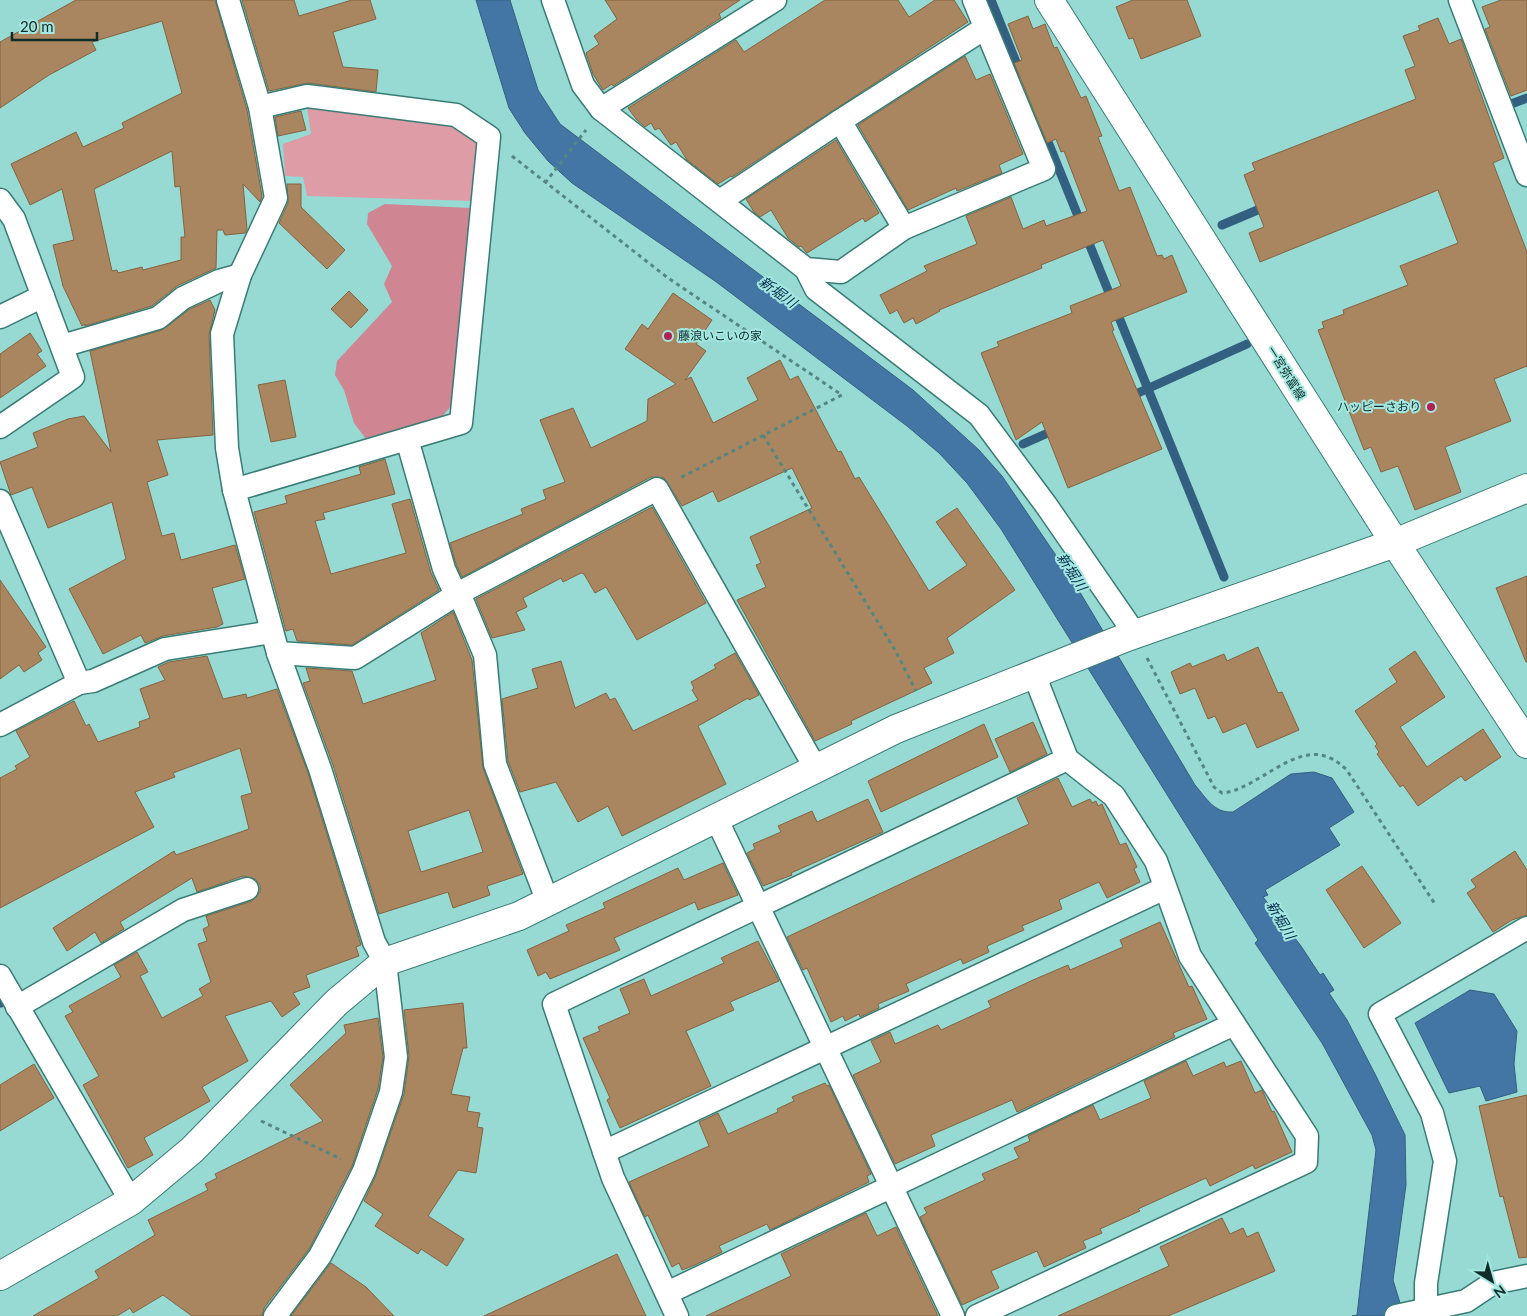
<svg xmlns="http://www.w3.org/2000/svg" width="1527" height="1316" viewBox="0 0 1527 1316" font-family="Lato,'Noto Sans JP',sans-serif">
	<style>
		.green { fill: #de9ca7 }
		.forest { fill: #cf8592 }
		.water { fill: #4376a5; stroke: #336080 }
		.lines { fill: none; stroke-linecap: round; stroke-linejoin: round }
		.stream { stroke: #336080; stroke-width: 9 }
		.building { fill: #a98660; stroke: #85633e; fill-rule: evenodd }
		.minor-casing { stroke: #397c76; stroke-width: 25 }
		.tertiary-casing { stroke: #397c76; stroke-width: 30 }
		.secondary-casing { stroke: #397c76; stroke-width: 30 }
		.path { stroke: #558782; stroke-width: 3; stroke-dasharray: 4 4; stroke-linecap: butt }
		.minor { stroke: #fff; stroke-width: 22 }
		.tertiary { stroke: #fff; stroke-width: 28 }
		.secondary { stroke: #fff; stroke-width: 28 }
		.poi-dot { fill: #b02050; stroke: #a3e7e0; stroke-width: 2 }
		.labels { text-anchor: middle; stroke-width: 4; stroke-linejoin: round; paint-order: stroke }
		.poi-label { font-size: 12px; fill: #0f2c29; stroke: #a3e7e0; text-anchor: start }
		.street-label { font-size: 12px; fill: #0f2c29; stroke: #a3e7e0 }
		.water-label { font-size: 14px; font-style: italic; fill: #032c4c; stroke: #a3e7e0 }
	</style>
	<rect width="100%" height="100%" fill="#96dad3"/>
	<polygon class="green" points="306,101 450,117 474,137 481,147 474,201 307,196 303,177 285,176 283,144 311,134"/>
	<polygon class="forest" points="385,204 471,208 452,405 441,418 366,439 354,423 344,390 335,375 337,361 392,302 384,284 392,266 367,224 368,213"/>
	<g class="water">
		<path d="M476 0H510L538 90 560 124 913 390 979 450 1002 476 1072 579 1195 785C1207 799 1214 813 1233 812L1291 774 1314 772 1332 778 1354 812 1329 828 1340 845 1265 890 1268 895 1263 897 1301 946 1320 975 1323 973 1334 990 1329 993 1347 1020 1375 1074 1405 1135 1406 1185 1393 1280 1404 1316H1352L1357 1315 1376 1150 1372 1135 1322 1043 1255 943 1258 940 1001 529 967 483 939 453 907 426 715 281 572 183 548 161 525 133 509 108Z"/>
		<polygon points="1470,990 1494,994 1517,1031 1514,1064 1517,1092 1486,1101 1480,1086 1449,1093 1415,1023"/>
	</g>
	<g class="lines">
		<g class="stream">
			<polyline points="991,0 1020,72"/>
			<polyline points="1511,104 1527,98"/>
			<polyline points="1044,132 1224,577"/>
			<polyline points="1222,225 1267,206"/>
			<polyline points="1129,397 1247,344"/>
			<polyline points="1023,444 1057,429"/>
			<polyline points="0,1003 1,1003"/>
		</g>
	</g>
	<g class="building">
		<path d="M76 0H215L247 110 262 196 260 202 243 184 247 229 245 233 225 235 223 230H217L216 268 177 286 152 306 85 326V324L82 326 63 286 53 245 74 240 62 189 30 205 11 164 76 132 83 147 124 128 122 123 182 93 162 21 92 42 96 50 49 75 0 108V42ZM172 151 175 187 180 186 185 237H181V260L143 270 142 267 118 273 117 270 112 271 94 189Z"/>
		<polygon points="242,0 294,0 299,16 352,0 370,0 376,19 333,32 343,67 378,70 376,92 308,83 269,91"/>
		<polygon points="605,0 740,0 719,14 721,18 613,86 612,84 603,90 593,74 586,53 599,44 594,36 617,19"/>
		<polygon points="825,0 898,0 909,17 935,0 954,0 968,22 732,177 731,176 718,184 687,160 676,142 671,145 659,128 655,130 651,123 645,127 636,119 628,108 736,40 744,52"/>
		<polygon points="1133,0 1187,0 1201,36 1141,59 1133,38 1129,39 1116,7"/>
		<polygon points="1501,0 1527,0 1527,90 1511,96 1485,29 1490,27 1482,7"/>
		<polygon points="1028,16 1033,29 1045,24 1054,48 1057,47 1081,98 1086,96 1102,136 1098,137 1119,191 1130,187 1157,256 1162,255 1164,259 1172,255 1187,292 1111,322 1114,330 1112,331 1162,449 1068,488 1042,422 1016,440 981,353 999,346 997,342 1072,313 1070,306 1121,286 1103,240 1041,265 1042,268 939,310 940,311 916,324 913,318 904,323 897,310 890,314 880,295 927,271 924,266 977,244 966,216 1011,197 1023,229 1044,220 1046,226 1087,211 1064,151 1061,152 1056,139 1047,143 1014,63 1022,60 1008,24"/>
		<polygon points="1438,18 1449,44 1461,39 1504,158 1493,163 1527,252 1527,366 1494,379 1511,421 1445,447 1461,492 1415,510 1398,466 1381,472 1371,447 1364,450 1318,330 1324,328 1322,322 1344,314 1343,310 1408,285 1400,266 1458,243 1438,190 1260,262 1249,233 1264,227 1244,175 1255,170 1252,163 1416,99 1405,70 1415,66 1403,36 1420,30 1418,26"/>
		<polygon points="965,56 976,80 990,74 1023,154 999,165 1002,173 957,191 956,188 908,210 858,125"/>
		<polygon points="301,111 306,130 278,136 275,117"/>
		<polygon points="836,140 879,213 865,222 863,218 807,253 801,246 799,247 788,238 771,210 760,217 754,212 746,199"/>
		<polygon points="287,184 301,184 301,207 345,250 327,269 279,223 288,203"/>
		<polygon points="349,291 368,310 351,328 331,309"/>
		<polygon points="673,293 712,320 696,344 706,351 685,380 691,377 713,423 758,400 747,378 780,360 790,380 798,376 838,452 841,451 855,479 859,477 929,591 967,565 936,522 957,508 1015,590 947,638 954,653 924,668 932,683 851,721 852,724 815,741 737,600 766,587 756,565 761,563 750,537 812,508 792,468 718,502 713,491 682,506 664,478 651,477 462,577 456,564 450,543 523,514 521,509 546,499 543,490 565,482 540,420 573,408 591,448 647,421 648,399 676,384 625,349 642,324 648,329"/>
		<polygon points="210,300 215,310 209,335 213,435 157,440 168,475 147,482 162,536 174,533 181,560 235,545 245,579 212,588 223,624 217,627 163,636 145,643 141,635 103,654 69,589 126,559 112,502 48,528 32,487 11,495 0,462 38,447 33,433 68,419 84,416 111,452 90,351 162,330 190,309"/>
		<polygon points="30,333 42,351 37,354 46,366 0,398 0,354"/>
		<polygon points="285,380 296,437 271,442 258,385"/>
		<polygon points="385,459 395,494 323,513 325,519 315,521 331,574 406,553 392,504 410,499 431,573 439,590 352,645 297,641 293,629 286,631 254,512 287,503 285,496 361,474 359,467"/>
		<polygon points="652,507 706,603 637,640 606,587 595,593 584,574 581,573 563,582 561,578 523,598 527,607 516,612 525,630 492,638 476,599"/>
		<polygon points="1527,576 1527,662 1526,662 1496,588"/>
		<polygon points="0,580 46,647 38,653 42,660 24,672 19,665 0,679"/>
		<path d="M453 612 472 660 483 768 523 874 487 886 490 895 453 908 448 892 379 914 333 765 303 683 310 681 306 668 352 671 363 704 436 680 421 633ZM469 810 483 852 421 872 408 831Z"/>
		<polygon points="1258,647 1278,693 1282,692 1299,730 1257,748 1246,723 1223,733 1215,716 1208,719 1195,688 1180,694 1171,672 1190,663 1192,667 1224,654 1227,661"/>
		<polygon points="1415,651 1445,697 1400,727 1427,767 1483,729 1501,757 1465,781 1461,776 1418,806 1403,785 1400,787 1377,754 1379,752 1375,746 1377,744 1355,711 1397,682 1389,669"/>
		<polygon points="735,653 759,695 749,700 748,698 698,726 726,784 622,836 608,806 578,822 556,782 520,792 508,761 502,699 538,688 532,669 561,661 575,708 606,693 610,700 615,698 633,731 698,700 692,690 694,688 691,682 716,668 714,665"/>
		<polygon points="207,656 223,699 246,694 247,698 277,689 308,773 361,945 356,947 359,956 306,975 310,987 293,993 300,1004 282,1017 271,1001 225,1016 248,1061 202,1087 210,1101 144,1138 153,1155 128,1168 83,1085 99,1076 65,1016 73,1012 69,1006 121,977 114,965 137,952 148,972 140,976 162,1018 203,996 199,989 211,982 198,944 207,941 203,929 209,926 206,916 252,901 260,892 260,885 255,879 243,876 197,892 192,878 120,922 124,929 101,943 95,932 67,951 53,928 174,851 176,855 249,829 241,796 252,793 240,748 173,773 175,777 135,792 154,827 0,908 0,778 17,769 15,766 30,757 16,731 74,701 86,726 89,724 98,742 140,727 139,722 150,718 140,689 165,680 158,667 169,662"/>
		<polygon points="1033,722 1047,754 1010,772 995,739"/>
		<polygon points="984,724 998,757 881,812 868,781"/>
		<polygon points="1058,778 1072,807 1090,799 1092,803 1096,801 1098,806 1102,804 1120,845 1126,843 1137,867 1134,869 1140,882 1107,898 1099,882 1059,900 1062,909 1022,926 1024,930 987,946 989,952 963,964 961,959 906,984 909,991 878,1004 879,1008 860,1017 859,1014 845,1021 843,1016 831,1022 807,968 803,970 787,937 1029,824 1017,798"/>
		<polygon points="868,799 883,832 791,873 792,875 763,886 747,853 755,849 753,844 781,832 778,826 812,811 817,822"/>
		<polygon points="1515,851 1527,870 1527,915 1512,920 1493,932 1467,893 1476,887 1471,880"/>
		<polygon points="723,863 738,895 698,910 695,902 614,938 620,950 550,979 546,972 538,976 527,950 569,931 566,925 605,908 603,903 678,868 684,880"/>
		<polygon points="1362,866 1401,923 1364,948 1326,890"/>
		<polygon points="1160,922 1189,987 1192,986 1207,1019 1173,1033 1175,1037 1017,1112 1012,1100 931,1135 935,1146 895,1164 853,1075 881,1062 871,1041 890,1032 895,1044 938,1025 941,1030 991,1007 988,1001 1033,980 1068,965 1070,970 1123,947 1120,940"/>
		<polygon points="758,941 779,981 730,1002 734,1010 686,1031 711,1086 620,1128 607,1100 610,1098 583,1038 600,1031 598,1027 630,1013 620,989 644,979 651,996 724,963 721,958"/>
		<polygon points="463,1003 467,1048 463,1048 451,1094 470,1097 467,1111 480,1113 477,1127 483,1128 476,1173 458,1170 428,1216 464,1239 447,1266 421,1249 418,1254 375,1226 383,1214 364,1201 376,1175 404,1094 409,1056 404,1010"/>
		<polygon points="378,1018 383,1057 378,1089 352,1166 309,1249 264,1308 262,1316 192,1316 163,1295 133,1313 130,1308 117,1316 33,1316 99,1278 95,1271 155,1235 148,1220 208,1190 205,1184 217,1178 215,1174 323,1121 290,1085 346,1033 344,1025"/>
		<polygon points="1186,1061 1193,1076 1224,1062 1226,1067 1241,1061 1255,1093 1262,1090 1272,1112 1274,1111 1292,1152 1255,1169 1253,1165 1210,1186 1206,1178 1138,1209 1140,1211 1100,1229 1102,1233 1083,1241 1086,1248 1044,1267 1037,1251 991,1271 999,1288 962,1305 920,1217 927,1213 924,1208 985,1180 982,1174 1019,1158 1014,1148 1030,1141 1028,1136 1093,1105 1100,1120 1151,1098 1144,1081"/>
		<polygon points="34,1064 54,1098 0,1131 0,1085"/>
		<polygon points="825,1083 827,1086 829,1085 871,1174 867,1176 869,1182 770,1230 767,1224 719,1246 722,1252 695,1265 682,1270 679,1263 672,1267 648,1215 645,1217 629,1182 709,1146 699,1122 718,1113 728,1134 778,1112 777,1109 794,1101 792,1097"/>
		<polygon points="1527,1095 1527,1257 1519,1258 1503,1196 1500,1197 1479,1106"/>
		<polygon points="866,1213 877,1236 896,1227 938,1316 706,1316 791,1276 781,1254"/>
		<polygon points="1222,1218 1230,1234 1243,1228 1247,1237 1258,1232 1275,1271 1168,1316 1058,1316 1169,1266 1160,1247"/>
		<polygon points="617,1254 646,1316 484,1316"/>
		<polygon points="331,1263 366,1287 394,1316 291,1316"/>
	</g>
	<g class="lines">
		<g class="minor-casing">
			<g id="minor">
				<polyline points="228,0 260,107 276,198 240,275 222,334 227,448 234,490 278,653 320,769 374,942 385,962 396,1057 391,1092 364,1171 343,1213 320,1256 275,1316"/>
				<polyline points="553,0 583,85 601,109 806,269 841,272 904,228 1044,169 974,0"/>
				<polyline points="1460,0 1527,175"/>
				<polyline points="601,109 775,0"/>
				<polyline points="840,121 904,228"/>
				<polyline points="0,200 14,219 73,377 0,427"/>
				<polyline points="720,201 840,121 985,28"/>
				<polyline points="806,269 816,289 979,415 1046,505 1135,634"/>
				<polyline points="0,317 43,296"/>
				<polyline points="62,346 158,318 183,298 219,281 240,275"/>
				<polyline points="407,439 444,569 456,595"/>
				<polyline points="234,490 461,423 489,137 456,115 307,96 260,107"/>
				<polyline points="0,501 79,683 0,725"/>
				<polyline points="459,593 485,655 495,764 548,902"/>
				<polyline points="278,653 355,658 459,593 657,489 816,769"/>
				<polyline points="79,683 93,681 165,649 272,632"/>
				<polyline points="716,818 953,1316"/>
				<polyline points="0,976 131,1201"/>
				<polyline points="17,1007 183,910 247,889"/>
				<polyline points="604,1152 1165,888"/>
				<polyline points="667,1293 1234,1024"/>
				<polyline points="1426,1310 1426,1283 1445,1161 1432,1113 1380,1014 1527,928"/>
				<polyline points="677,1316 613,1178 554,1004 1067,759"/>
				<polyline points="977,1316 1306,1162 1307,1136 1190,956 1156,861 1114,796 1067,759 1034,674"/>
				<polyline points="1396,1316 1466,1301 1493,1283 1527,1276"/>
			</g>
		</g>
		<g class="tertiary-casing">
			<polyline id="tertiary" points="0,1276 131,1201 192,1150 337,1002 385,962 519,916 896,729 1127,637 1395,543 1527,488"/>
		</g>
		<g class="secondary-casing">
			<polyline id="secondary" points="1049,0 1395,543 1527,744"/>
		</g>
		<g class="path">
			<polyline points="512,156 668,278 842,395 680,478"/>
			<polyline points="545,183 586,130"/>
			<polyline points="763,435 895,650 916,691"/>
			<path d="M1147 658 1214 787 1222 793C1255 791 1296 741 1330 758 1336 760 1341 765 1346 769L1435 904"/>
			<polyline points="261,1121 341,1159"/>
		</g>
		<use href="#minor" class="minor"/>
		<use href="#tertiary" class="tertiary"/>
		<use href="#secondary" class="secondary"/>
	</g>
	<g class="poi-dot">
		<circle cx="668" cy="336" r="5"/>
		<circle cx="1431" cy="407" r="5"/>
	</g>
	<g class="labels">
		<g class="poi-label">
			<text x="678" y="340">藤浪いこいの家</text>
			<text x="1421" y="411" text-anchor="end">ハッピーさおり</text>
		</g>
		<g class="street-label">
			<text transform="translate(1286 373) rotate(58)" y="4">一宮弥富線</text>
		</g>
		<g class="water-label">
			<text transform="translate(778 292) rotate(36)" y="5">新堀川</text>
			<text transform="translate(1072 572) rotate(57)" y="5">新堀川</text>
			<text transform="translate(1281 920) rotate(59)" y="5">新堀川</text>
		</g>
	</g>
	<g transform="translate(1492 1281) rotate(143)" stroke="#a3e7e0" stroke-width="4" paint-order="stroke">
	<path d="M0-4L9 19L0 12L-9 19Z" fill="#0f2c29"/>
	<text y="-8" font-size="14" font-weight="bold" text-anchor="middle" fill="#0f2c29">N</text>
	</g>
	<path d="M12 32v8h85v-8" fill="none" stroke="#0f2c29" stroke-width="2.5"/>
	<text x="20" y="32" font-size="15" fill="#0f2c29" stroke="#a3e7e0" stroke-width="4" paint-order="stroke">20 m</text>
</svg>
